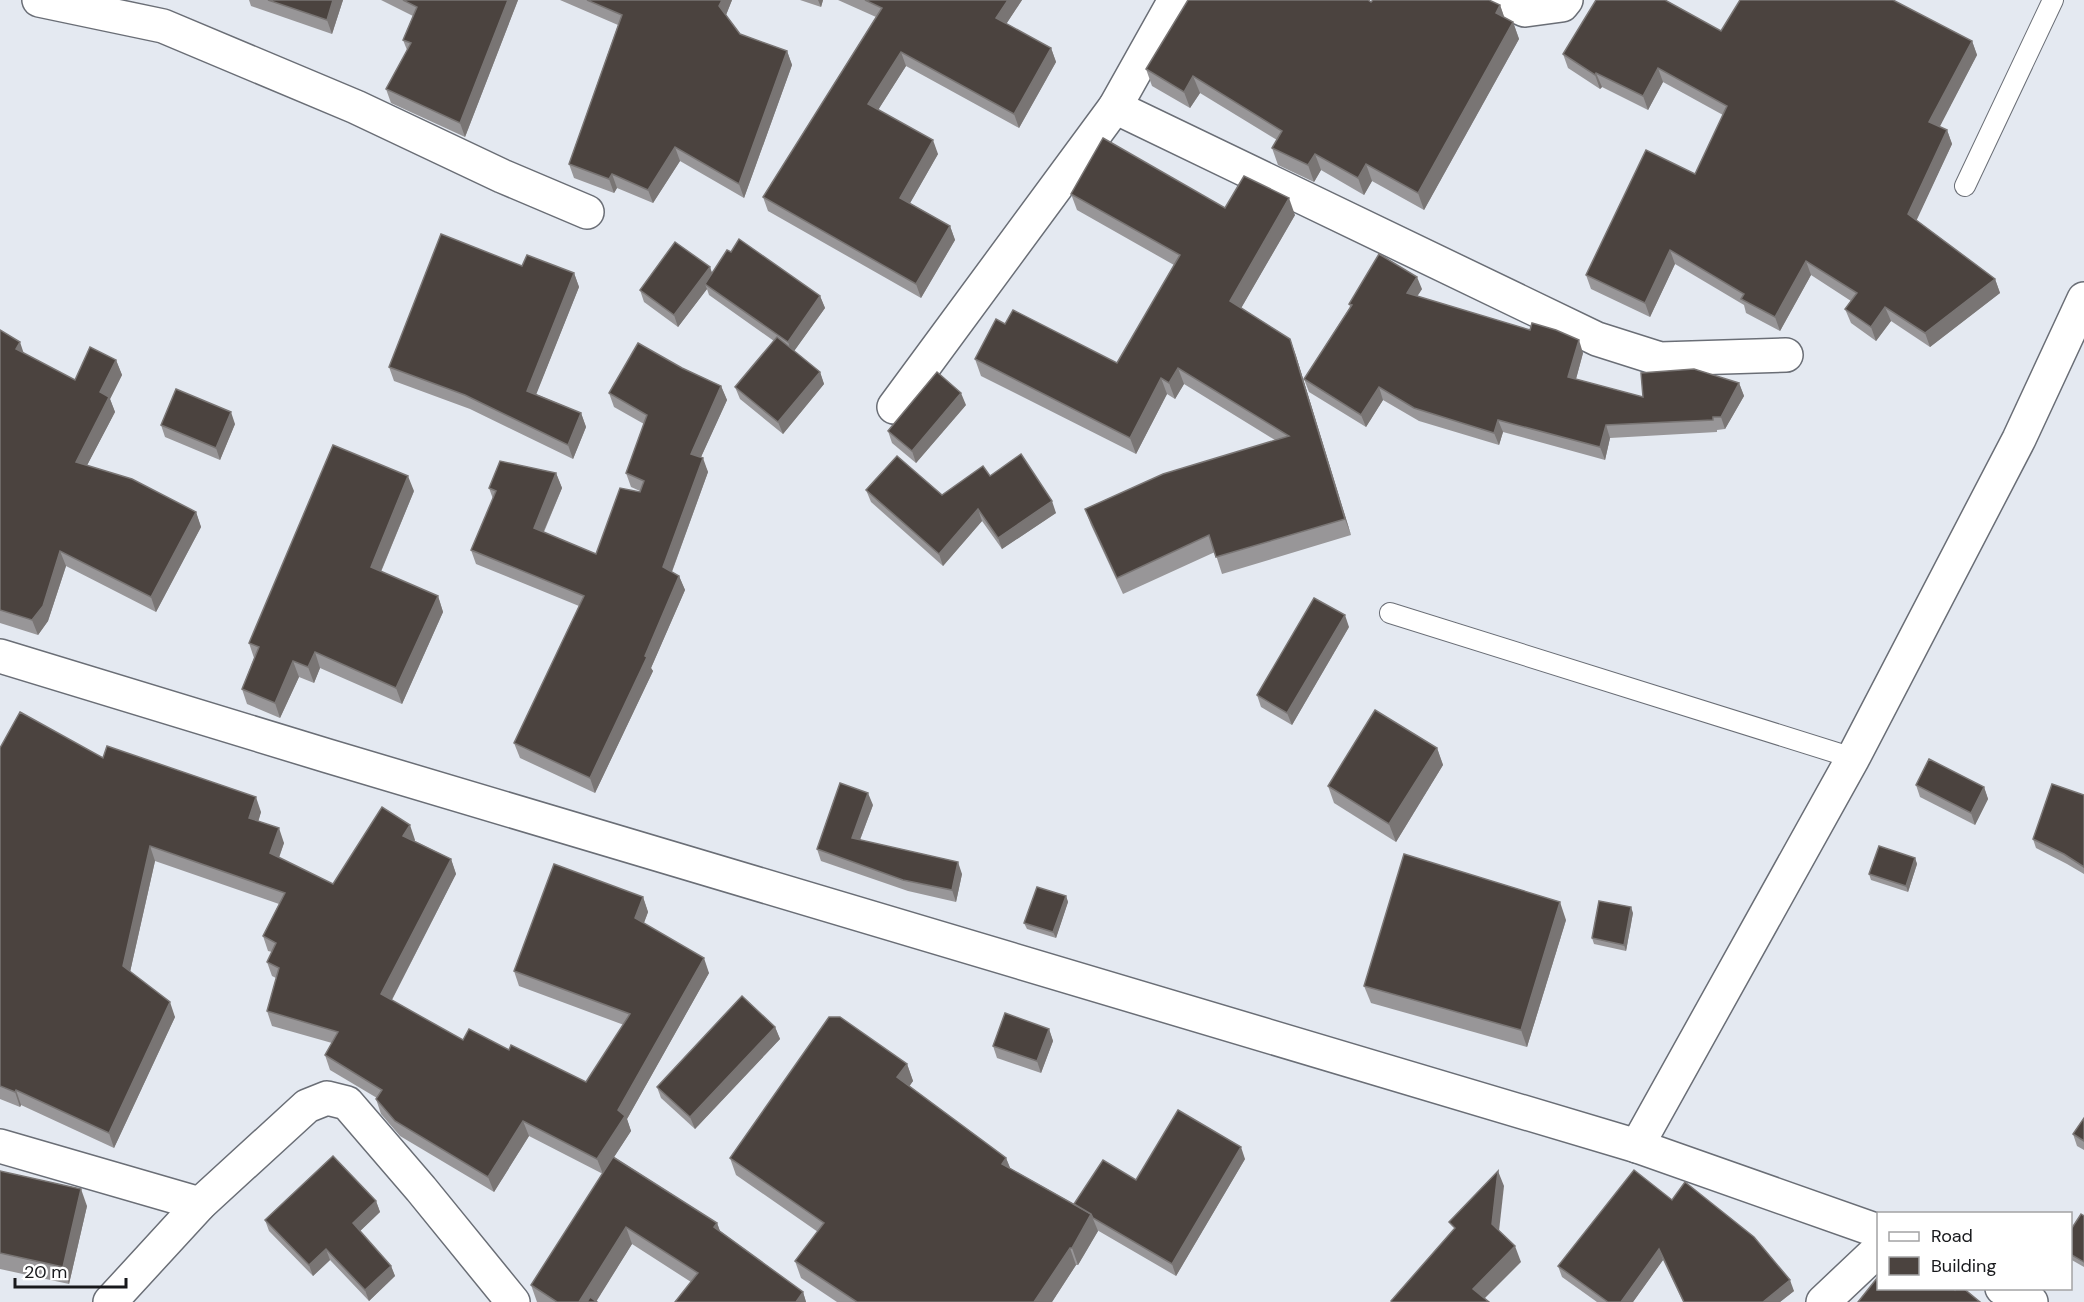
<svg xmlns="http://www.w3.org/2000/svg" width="2084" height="1302" viewBox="0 0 2084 1302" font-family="'DM Sans',sans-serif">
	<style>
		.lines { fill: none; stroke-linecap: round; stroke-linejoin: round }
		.service-casing { stroke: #6a6e76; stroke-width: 22 }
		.minor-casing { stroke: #6a6e76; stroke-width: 36 }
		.service { stroke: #fff; stroke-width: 20 }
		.minor { stroke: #fff; stroke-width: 33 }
		.wall { fill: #989698 }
		.shaded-wall { fill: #797574 }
		.building { fill: #4b433f; stroke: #797574; stroke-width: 1.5 }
	</style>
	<rect width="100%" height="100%" fill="#e4e9f1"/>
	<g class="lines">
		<g class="service-casing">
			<g id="service">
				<polyline points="1965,186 2053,0"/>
				<polyline points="1390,613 1853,758"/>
			</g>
		</g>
		<g class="minor-casing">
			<g id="minor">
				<polyline points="39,0 163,26 356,107 502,176 587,212"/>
				<polyline points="1503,0 1525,10 1562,5 1566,0"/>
				<polyline points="1115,107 1597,339 1660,359 1786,355"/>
				<polyline points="894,407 1115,107 1175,0"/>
				<polyline points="0,656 328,756 1637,1146 1878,1231"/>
				<polyline points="0,1146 200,1204"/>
				<polyline points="1637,1146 1853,758 2019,439 2084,299"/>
				<polyline points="2002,1288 2031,1302"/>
				<polyline points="110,1302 200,1204 307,1106 327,1098 347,1103 421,1189 513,1302"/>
				<polyline points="1823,1302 1878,1250"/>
			</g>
		</g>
		<use href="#service" class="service"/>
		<use href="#minor" class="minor"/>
	</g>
	<g class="wall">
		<polygon points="249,0 343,0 332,34 251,6"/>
		<polygon points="381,0 518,0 465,137 391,103 386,89 407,50 403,40 413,16"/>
		<polygon points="560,0 732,0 726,15 740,34 787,51 792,65 744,198 680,161 653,203 617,188 614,193 574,178 569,164 618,25"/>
		<polygon points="800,0 823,0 821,7"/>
		<polygon points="838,0 1022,0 1006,24 1051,48 1056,62 1019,128 906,66 878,110 938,154 910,203 950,226 955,240 921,298 768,211 763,197 876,17"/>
		<polygon points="1371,2 1500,5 1504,17 1513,22 1519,39 1424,210 1372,181 1364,195 1321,170 1314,182 1278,165 1272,148 1277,140 1200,93 1190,108 1152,86 1146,69"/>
		<polygon points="1591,10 1721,31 1972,41 1977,55 1939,127 1947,130 1952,144 1916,220 1995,279 2000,293 1930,347 1891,321 1876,341 1851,323 1845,309 1851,301 1811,275 1780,331 1746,313 1744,305 1675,264 1650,317 1591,289 1586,275 1695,174 1723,115 1663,82 1648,110 1602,87 1600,89 1568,68 1563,54"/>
		<polygon points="1071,194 1295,215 1241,308 1290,339 1296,356 1351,535 1222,574 1215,552 1123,594 1091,525 1085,509 1275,440 1184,384 1175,399 1167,394 1136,454 981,376 975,359 1005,324 1117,363 1174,265 1077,210"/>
		<polygon points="522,266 574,273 579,287 536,394 581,413 586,427 573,459 470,409 394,381 389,367"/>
		<polygon points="710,267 712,273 820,296 825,308 794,351 820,372 824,384 783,434 740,399 735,387 774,341 709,295 707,289 678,327 644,302 640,290"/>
		<polygon points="1422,289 1417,296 1583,353 1576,379 1643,397 1739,383 1744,396 1725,429 1717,430 1717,432 1610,438 1605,460 1503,432 1499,445 1419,421 1383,400 1366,427 1309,392 1304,379 1350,307 1349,304"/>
		<polygon points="0,330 24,354 75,380 116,360 122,375 110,399 115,412 87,465 196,512 201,527 156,612 66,566 48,621 38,635 0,623"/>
		<polygon points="682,368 721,386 727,400 701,457 708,472 672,572 679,576 685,590 651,668 653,671 595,793 520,758 514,743 579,606 476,564 471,550 493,499 489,488 556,473 562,488 544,532 596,554 640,491 631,487 626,473 644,424 614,407 609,393"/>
		<polygon points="966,405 916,463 892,443 888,431"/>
		<polygon points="235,424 220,460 165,437 161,425"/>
		<polygon points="990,476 1056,513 1002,549 982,521 943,566 871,502 866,490 942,495"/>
		<polygon points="414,491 381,572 438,596 443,612 402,704 320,668 314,683 299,677 280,718 247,704 242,689 254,658 249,643"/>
		<polygon points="1349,627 1292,725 1261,707 1257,695"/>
		<polygon points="0,748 103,758 261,812 258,821 284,843 279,858 333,884 415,840 415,841 451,859 456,874 392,1000 463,1040 509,1050 586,1082 624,1025 519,986 514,971 643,897 648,912 644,923 709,973 627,1119 631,1131 614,1157 717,1223 720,1231 803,1292 806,1302 675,1302 691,1282 632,1244 596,1301 597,1302 537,1302 531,1285 603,1174 529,1136 494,1192 400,1136 381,1114 376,1099 377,1098 330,1070 325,1055 332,1043 272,1026 267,1011 276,978 272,976 267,962 272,952 268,951 263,936 279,904 155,861 130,972 175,1017 114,1148 21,1105 20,1107 0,1099"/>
		<polygon points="1437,748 1443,765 1396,842 1334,803 1328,786"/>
		<polygon points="1916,785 1984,787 1988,799 1975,825 1920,797"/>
		<polygon points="2084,795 2084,874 2067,864 2036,848 2033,839"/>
		<polygon points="873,805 860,840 962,874 956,902 908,891 821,861 817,849"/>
		<polygon points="1915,858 1917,864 1908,892 1871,880 1869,874"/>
		<polygon points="1066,896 1068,902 1056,938 1027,929 1024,923"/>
		<polygon points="1633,913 1626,951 1594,944 1592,938"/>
		<polygon points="1566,920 1527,1047 1371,1003 1364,986"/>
		<polygon points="775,1027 780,1039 695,1129 661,1098 657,1087"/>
		<polygon points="1049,1029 1053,1041 1041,1073 997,1058 993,1046"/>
		<polygon points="907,1064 913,1081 909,1086 1006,1158 1010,1168 1074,1204 1136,1180 1245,1159 1176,1276 1097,1230 1098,1231 1078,1265 1076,1265 1052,1302 837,1302 801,1278 795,1261 818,1232 736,1175 730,1158"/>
		<polygon points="2084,1118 2084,1150 2077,1146 2073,1134"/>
		<polygon points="0,1171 87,1206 69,1284 0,1269"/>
		<polygon points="1672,1200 1794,1291 1780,1302 1683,1302 1663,1260 1633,1302 1597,1302 1562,1277 1558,1266"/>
		<polygon points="376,1201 380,1212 360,1231 391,1266 395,1276 369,1301 330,1260 313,1276 269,1231 265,1220"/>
		<polygon points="2084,1216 2084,1267 2070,1259 2070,1231"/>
	</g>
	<g class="shaded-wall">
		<polygon points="333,0 343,0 332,34 327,20"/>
		<polygon points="508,0 518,0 465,137 460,123"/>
		<polygon points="722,0 732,0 724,20 719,6"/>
		<polygon points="818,0 823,0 821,7"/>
		<polygon points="1008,0 1022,0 1001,32 996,18"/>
		<polygon points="1500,5 1506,22 1496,13"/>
		<polygon points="1513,22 1519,39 1424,210 1418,193"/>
		<polygon points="1972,41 1977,55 1935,136 1929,122"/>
		<polygon points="1051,48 1056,62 1019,128 1014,114"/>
		<polygon points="787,51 792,65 744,198 739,184"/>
		<polygon points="901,52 906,66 873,118 868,104"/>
		<polygon points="1658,68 1663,82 1648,110 1643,96"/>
		<polygon points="1596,73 1602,87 1600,89 1595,75"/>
		<polygon points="1193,76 1200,93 1190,108 1184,92"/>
		<polygon points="1947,130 1952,144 1913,228 1908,214"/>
		<polygon points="933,140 938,154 905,212 900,198"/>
		<polygon points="675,147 680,161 653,203 648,190"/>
		<polygon points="1315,154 1321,170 1314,182 1308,165"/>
		<polygon points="1366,164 1372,181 1364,195 1358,178"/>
		<polygon points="612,174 617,188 614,193 609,179"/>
		<polygon points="1289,198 1295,215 1236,317 1230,301"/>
		<polygon points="950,226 955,240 921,298 916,284"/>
		<polygon points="1670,250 1675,264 1650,317 1645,303"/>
		<polygon points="1806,261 1811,275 1780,331 1775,317"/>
		<polygon points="710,267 714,279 705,284 707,289 678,327 674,315"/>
		<polygon points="574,273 579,287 532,405 527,391"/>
		<polygon points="1417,277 1422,289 1411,306 1407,293"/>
		<polygon points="1995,279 2000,293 1930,347 1925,333"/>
		<polygon points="820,296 825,308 792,354 788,342"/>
		<polygon points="1885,307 1891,321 1876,341 1871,327"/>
		<polygon points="1290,339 1296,356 1351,535 1345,519"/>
		<polygon points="1579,340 1583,353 1573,390 1568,377"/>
		<polygon points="20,342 25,357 16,349"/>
		<polygon points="116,360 122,375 110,399 115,412 81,477 76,462 100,392"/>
		<polygon points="1178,368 1184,384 1175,399 1169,383"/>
		<polygon points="820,372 824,384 783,434 778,422"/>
		<polygon points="1161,378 1167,394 1136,454 1130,438"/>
		<polygon points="1739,383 1744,396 1725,429 1721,417"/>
		<polygon points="721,386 727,400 696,468 691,454"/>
		<polygon points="1379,387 1383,400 1366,427 1361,415"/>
		<polygon points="961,393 966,405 916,463 912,451"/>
		<polygon points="231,412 235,424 220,460 216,448"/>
		<polygon points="581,413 586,427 573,459 568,445"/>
		<polygon points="1498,420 1503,432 1499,445 1494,433"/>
		<polygon points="1606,425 1610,438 1605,460 1600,447"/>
		<polygon points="703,458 708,472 668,582 663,567"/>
		<polygon points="556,473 562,488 539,542 534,528"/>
		<polygon points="408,476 414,491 376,583 371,567"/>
		<polygon points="1052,501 1056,513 1002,549 998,538"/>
		<polygon points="978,509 982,521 943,566 939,554"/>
		<polygon points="196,512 201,527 156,612 151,597"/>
		<polygon points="60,551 66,566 48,621 38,635 32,620"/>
		<polygon points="679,576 685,590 651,668 653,671 595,793 590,778 645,656"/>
		<polygon points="438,596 443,612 402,704 396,688"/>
		<polygon points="1345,615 1349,627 1292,725 1287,713"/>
		<polygon points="315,652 320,668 314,683 308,667"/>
		<polygon points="293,661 299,677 280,718 275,703"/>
		<polygon points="1437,748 1443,765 1396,842 1389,824"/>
		<polygon points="1984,787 1988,799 1975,825 1971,813"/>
		<polygon points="868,793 873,805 856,850 852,838"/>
		<polygon points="256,797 261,812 255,833 249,818"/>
		<polygon points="410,825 415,840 409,851 403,836"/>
		<polygon points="279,828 284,843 275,868 270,853"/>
		<polygon points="150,846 155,861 128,981 123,966"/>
		<polygon points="1915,858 1917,864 1908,892 1906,886"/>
		<polygon points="451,859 456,874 387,1009 381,994"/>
		<polygon points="958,862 962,874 956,902 952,890"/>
		<polygon points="1066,896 1068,902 1056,938 1053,932"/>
		<polygon points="643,897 648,912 640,933 635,918"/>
		<polygon points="1560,902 1566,920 1527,1047 1521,1030"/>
		<polygon points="1631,907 1633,913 1626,951 1624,945"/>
		<polygon points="704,958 709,973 627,1119 631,1131 603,1174 597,1159 618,1110"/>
		<polygon points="170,1002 175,1017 114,1148 109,1133"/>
		<polygon points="775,1027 780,1039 695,1129 690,1117"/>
		<polygon points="1049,1029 1053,1041 1041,1073 1037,1061"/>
		<polygon points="907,1064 913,1081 904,1094 897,1077"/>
		<polygon points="16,1090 21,1105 20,1107 15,1092"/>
		<polygon points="523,1121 529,1136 494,1192 488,1177"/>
		<polygon points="1241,1147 1245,1159 1176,1276 1172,1264"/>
		<polygon points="1006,1158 1013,1175 1002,1164"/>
		<polygon points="1498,1171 1504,1186 1498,1240 1492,1224"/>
		<polygon points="81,1189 87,1206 69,1284 63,1267"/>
		<polygon points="376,1201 380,1212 357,1234 353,1223"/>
		<polygon points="1091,1214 1098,1231 1078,1265 1072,1248"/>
		<polygon points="717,1223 723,1240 714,1227"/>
		<polygon points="626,1227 632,1244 596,1302 579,1302"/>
		<polygon points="1515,1246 1521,1262 1481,1302 1473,1289"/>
		<polygon points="1070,1248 1076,1265 1052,1302 1034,1302"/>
		<polygon points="326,1249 330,1260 313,1276 309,1265"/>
		<polygon points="1659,1249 1663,1260 1633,1302 1621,1302"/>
		<polygon points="391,1266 395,1276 369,1301 365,1290"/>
		<polygon points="1790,1280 1794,1291 1780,1302 1763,1302"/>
		<polygon points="803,1292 806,1302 796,1302"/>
	</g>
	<g class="building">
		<polygon points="268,0 333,0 327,20"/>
		<polygon points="403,0 508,0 460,123 386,89 411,43 403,40 417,7"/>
		<polygon points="587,0 722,0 719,6 740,34 787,51 739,184 675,147 648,190 612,174 609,179 569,164 622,15"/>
		<polygon points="865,0 1008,0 996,18 1051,48 1014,114 901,52 868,104 933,140 900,198 950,226 916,284 763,197 882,8"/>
		<polygon points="1188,0 1368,0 1371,2 1373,0 1489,0 1500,5 1496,13 1513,22 1418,193 1366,164 1358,178 1315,154 1308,165 1272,148 1282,131 1193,76 1184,92 1146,69"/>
		<polygon points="1596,0 1665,0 1721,31 1740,0 1893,0 1972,41 1929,122 1947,130 1908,214 1995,279 1925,333 1885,307 1871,327 1845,309 1857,293 1806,261 1775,317 1741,299 1744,294 1670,250 1645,303 1586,275 1646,150 1695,174 1727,106 1658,68 1643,96 1596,73 1595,75 1563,54"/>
		<polygon points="1103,138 1225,208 1244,176 1289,198 1230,301 1290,339 1345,519 1216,557 1209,535 1117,578 1085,509 1163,474 1289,436 1178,368 1169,383 1161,378 1130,438 975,359 996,319 1005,324 1013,310 1117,363 1180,255 1071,194"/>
		<polygon points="441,234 522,266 527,255 574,273 527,391 581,413 568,445 465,395 389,367"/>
		<polygon points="739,239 820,296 788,342 705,284 727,250 731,252"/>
		<polygon points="675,242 710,267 674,315 640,290"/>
		<polygon points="1379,254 1417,277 1407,293 1530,330 1532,323 1556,330 1579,340 1568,377 1643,397 1641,373 1694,369 1739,383 1721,417 1713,417 1713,420 1606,425 1600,447 1498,420 1494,433 1414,408 1379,387 1361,415 1304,379 1352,305 1349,304"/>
		<polygon points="0,330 20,342 16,349 75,380 90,347 116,360 100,392 109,397 76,462 132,479 196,512 151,597 60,551 43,606 32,620 0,610"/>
		<polygon points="777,337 820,372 778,422 735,387"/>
		<polygon points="638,343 682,368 721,386 691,454 703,458 663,567 679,576 645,656 647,657 590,778 514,743 584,596 471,550 496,491 489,488 500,461 556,473 534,528 596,554 620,488 640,492 644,481 626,473 647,415 609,393"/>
		<polygon points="937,372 961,393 912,451 888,431"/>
		<polygon points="176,389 231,412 216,448 161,425"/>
		<polygon points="333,445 408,476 371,567 438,596 396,688 315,652 308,667 293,661 275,703 242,689 259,647 249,643"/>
		<polygon points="1021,454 1052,501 998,538 978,509 939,554 866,490 897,456 942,495 983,466 990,476"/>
		<polygon points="1314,598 1345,615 1287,713 1257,695"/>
		<polygon points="1375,710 1437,748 1389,824 1328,786"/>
		<polygon points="20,712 103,758 107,746 256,797 249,818 279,828 270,853 333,884 382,807 410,825 403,836 451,859 381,994 463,1040 469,1029 509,1050 511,1045 586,1082 630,1014 514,971 554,864 643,897 635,918 704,958 618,1110 625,1116 597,1159 523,1121 488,1177 395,1121 376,1099 382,1090 325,1055 338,1032 267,1011 279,968 267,962 276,943 263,936 285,893 150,846 123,966 170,1002 109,1133 16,1090 15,1092 0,1086 0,748"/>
		<polygon points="1929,759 1984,787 1971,813 1916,785"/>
		<polygon points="840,783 868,793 852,838 958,862 952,890 903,880 817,849"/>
		<polygon points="2052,784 2084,795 2084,867 2064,854 2033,839"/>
		<polygon points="1879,846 1915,858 1906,886 1869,874"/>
		<polygon points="1404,854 1560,902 1521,1030 1364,986"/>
		<polygon points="1037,887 1066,896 1053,932 1024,923"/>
		<polygon points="1599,901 1631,907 1624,945 1592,938"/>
		<polygon points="742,996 775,1027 690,1117 657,1087"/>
		<polygon points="1005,1013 1049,1029 1037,1061 993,1046"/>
		<polygon points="829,1017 840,1017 907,1064 897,1077 1006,1158 1002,1164 1091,1214 1072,1248 1070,1248 1034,1302 857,1302 795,1261 824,1223 730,1158"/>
		<polygon points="1178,1110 1241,1147 1172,1264 1093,1218 1091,1214 1074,1204 1103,1160 1136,1180"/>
		<polygon points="2084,1118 2084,1141 2073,1134"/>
		<polygon points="333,1156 376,1201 353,1223 391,1266 365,1290 326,1249 309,1265 265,1220"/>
		<polygon points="613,1157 717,1223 714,1227 803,1292 796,1302 675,1302 698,1273 626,1227 579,1302 557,1302 531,1285"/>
		<polygon points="1634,1170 1672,1200 1685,1182 1754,1237 1790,1280 1763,1302 1684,1302 1659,1249 1621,1302 1608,1302 1558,1266"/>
		<polygon points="0,1171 81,1189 63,1267 0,1253"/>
		<polygon points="1498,1171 1492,1224 1515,1246 1473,1289 1489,1302 1392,1302 1391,1301 1455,1228 1449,1222"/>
		<polygon points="2081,1214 2084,1216 2084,1262 2070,1254 2070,1231"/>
		<polygon points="1878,1277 1878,1288 1953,1288 1955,1290 1956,1288 1963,1288 1980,1302 1858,1302"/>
		<polygon points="590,1297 597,1302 587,1302"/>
	</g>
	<rect x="1877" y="1212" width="195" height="78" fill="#ffffff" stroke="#a3a3a4" stroke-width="1.5"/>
	<rect x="1889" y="1232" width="30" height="9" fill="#ffffff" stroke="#a3a3a4" stroke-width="1.5"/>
	<text x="1931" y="1242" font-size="18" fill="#18191c">Road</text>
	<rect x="1889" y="1257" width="30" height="18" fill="#4b433f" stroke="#a3a3a4" stroke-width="1.5"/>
	<text x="1931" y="1272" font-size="18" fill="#18191c">Building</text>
	<path d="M15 1278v9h111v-9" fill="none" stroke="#18191c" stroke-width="3"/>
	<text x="24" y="1278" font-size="18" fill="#18191c" stroke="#ffffff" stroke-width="4.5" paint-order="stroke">20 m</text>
</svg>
